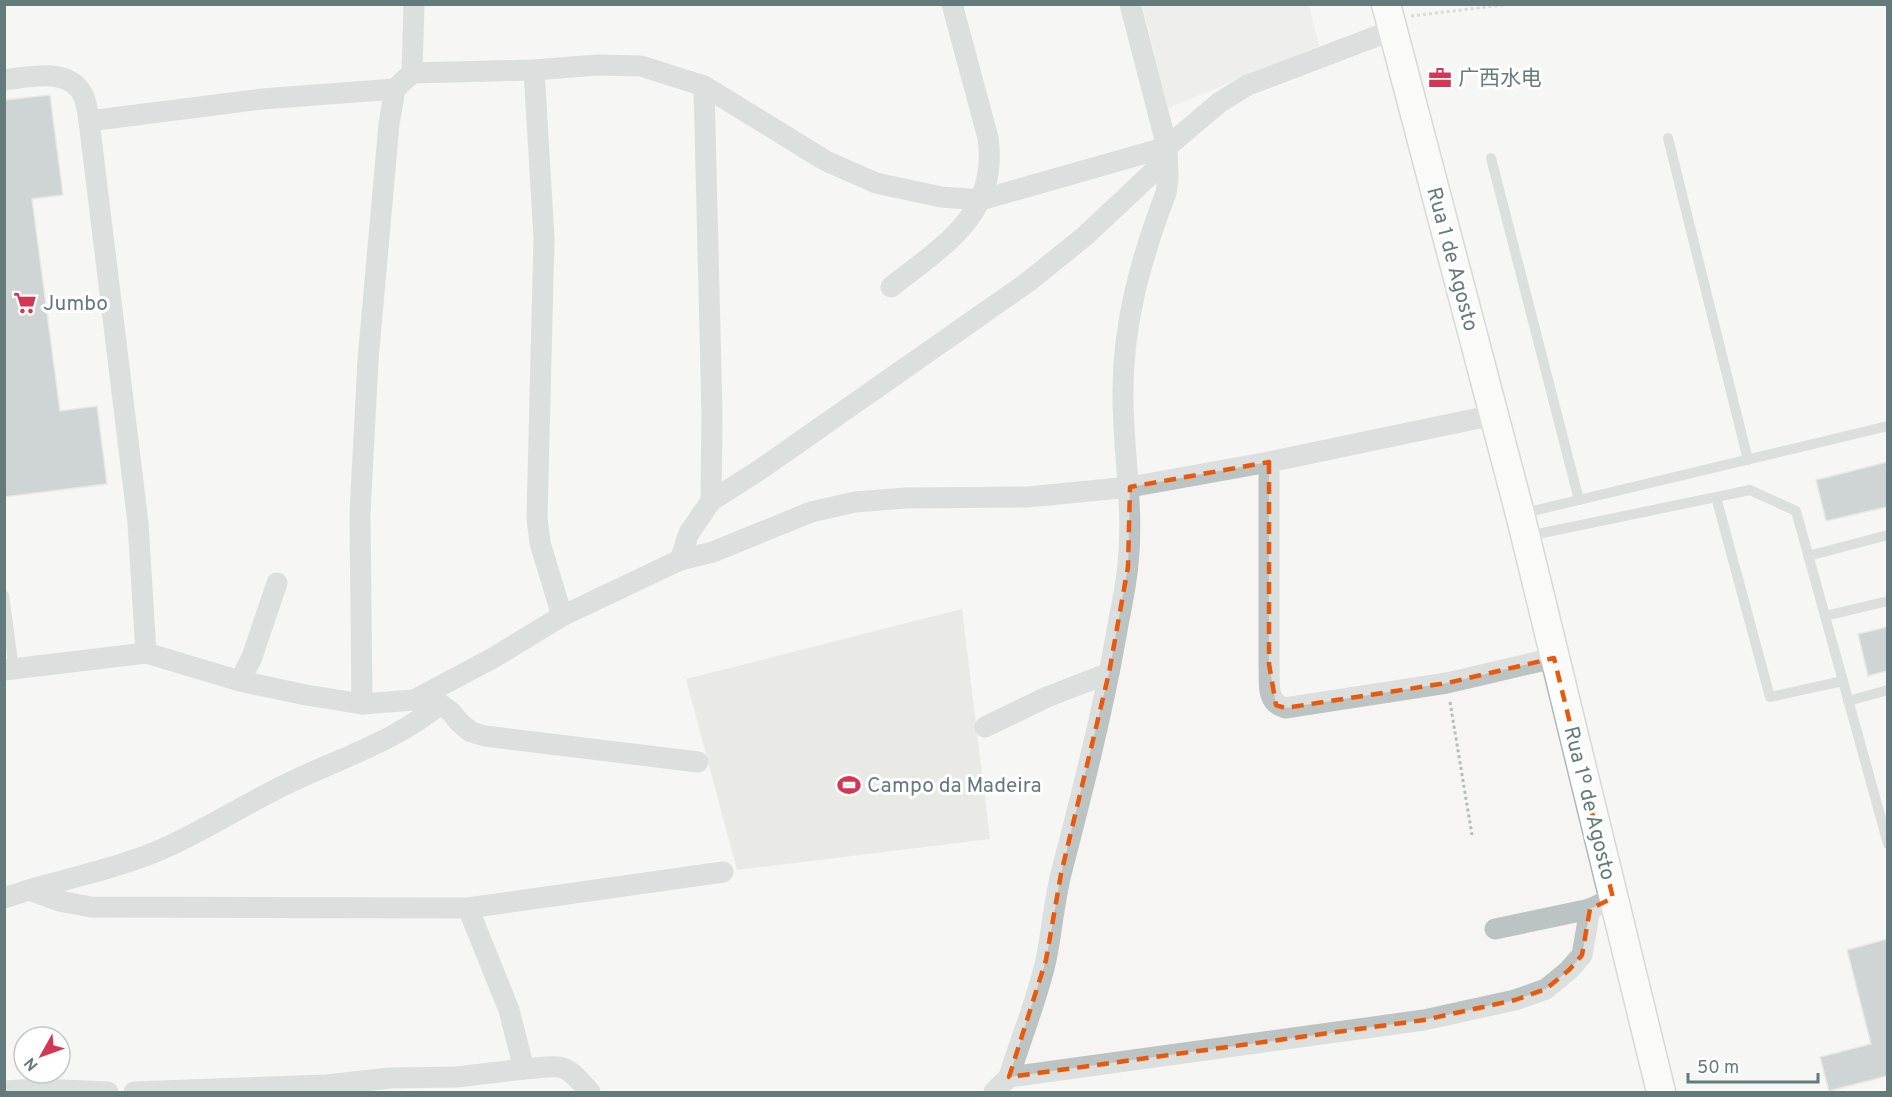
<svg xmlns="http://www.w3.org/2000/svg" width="1892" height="1097" viewBox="0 0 1892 1097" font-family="Overpass,'Noto Sans SC',sans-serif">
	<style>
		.built { fill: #e4e5e4 }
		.green { fill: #dadbd3 }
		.building { fill: #a1aeae; stroke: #d8d7d6; stroke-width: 1.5 }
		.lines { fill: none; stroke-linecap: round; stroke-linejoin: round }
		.secondary-casing { stroke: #aeb8b8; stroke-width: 31 }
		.path { stroke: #b6bcbc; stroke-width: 3; stroke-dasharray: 3 3; stroke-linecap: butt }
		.service { stroke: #bbc3c3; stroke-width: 10 }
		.minor { stroke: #bbc3c3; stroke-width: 21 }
		.secondary { stroke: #fff; stroke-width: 28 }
		.marked { fill: none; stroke: #e8590c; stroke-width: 4.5; stroke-dasharray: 12 8; stroke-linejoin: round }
		.labels { text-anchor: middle; stroke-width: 6; stroke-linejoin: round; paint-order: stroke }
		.poi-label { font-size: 21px; fill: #647b7c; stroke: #fff; text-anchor: start }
		.street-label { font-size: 21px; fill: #647b7c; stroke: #fff }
	</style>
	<rect width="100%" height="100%" fill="#f6f5f4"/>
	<polygon class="built" points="1142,5 1309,5 1319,46 1168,108"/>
	<polygon class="green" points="962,609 990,839 737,870 686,679"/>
	<g class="building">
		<polygon points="50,95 63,195 32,199 60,411 97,406 107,484 4,497 4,100"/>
		<polygon points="1887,462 1887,507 1826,521 1816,480"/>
		<polygon points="1887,627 1887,671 1868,676 1858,634"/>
		<polygon points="1887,939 1887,1076 1829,1091 1820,1057 1871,1044 1847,950"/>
	</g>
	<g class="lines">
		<g class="secondary-casing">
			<polyline id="secondary" points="1386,4 1520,514 1661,1092"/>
		</g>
		<g class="path">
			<polyline points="1411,16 1511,4"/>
			<polyline points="1450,702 1472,835"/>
		</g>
		<g class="service">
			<polyline points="1668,138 1748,460"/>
			<polyline points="1491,158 1579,500"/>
			<polyline points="1716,497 1770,697 1843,681"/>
			<polyline points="1520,514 1888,426"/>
			<polyline points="1528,536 1750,490 1796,511 1888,844"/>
			<polyline points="1808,556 1888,535"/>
			<polyline points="4,595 14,669"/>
			<polyline points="1825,616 1888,601"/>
			<polyline points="1848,701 1888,690"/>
		</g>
		<g class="minor">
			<polyline points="534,70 544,238 537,518 540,543 562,616"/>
			<polyline points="412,73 534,70 597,65 641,66 704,86 826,161 876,183 941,197 981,200 1167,147 1220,102 1248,85 1393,30"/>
			<path d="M4 80C30 77 71 66 84 97 87 105 88 114 89 121L138 523 146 653"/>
			<polyline points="704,86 712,414 711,501"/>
			<polyline points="89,121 262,99 395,89"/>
			<path d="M891 287C943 246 999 214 988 138L952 4"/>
			<path d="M1269 462V664C1270 682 1265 702 1285 708L1447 683 1554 658"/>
			<polyline points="680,560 689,533 711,501 761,469 1028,282 1085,236 1167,159"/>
			<polyline points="4,670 146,653 240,681 306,695 362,704 414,700 440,704 451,712 460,723 471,732 485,736 698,762"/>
			<polyline points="240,681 252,657 277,583"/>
			<polyline points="414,700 493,658 562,616 680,560 713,552 811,512 855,502 906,498 1028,497 1130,487 1269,462 1494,415"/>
			<polyline points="362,704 360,514 368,360 389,124 395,89 412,73 414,4"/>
			<polyline points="985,727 1047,697 1109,673"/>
			<path d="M29 890C76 876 124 867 169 846 212 826 252 800 295 780 344 757 399 739 440 704"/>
			<polyline points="4,898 29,890 59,901 91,907 468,908 723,872"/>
			<path d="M468 908 509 1010 524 1069C564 1066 563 1061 590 1092"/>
			<polyline points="1495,929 1590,909"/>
			<path d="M1009 1077C1021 1038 1037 1000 1046 960 1052 931 1054 900 1062 870 1082 793 1102 715 1116 636 1120 612 1126 588 1128 564 1134 507 1123 452 1123 396 1122 326 1141 258 1166 193L1168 178 1167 147 1130 4"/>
			<polyline points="4,1091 40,1089 108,1092"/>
			<polyline points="134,1092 326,1085 390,1078 457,1077 524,1069"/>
			<polyline points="994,1092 1009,1077 1424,1020 1515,1000 1546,989 1569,970 1582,955 1590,909 1613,898"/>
		</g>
		<use href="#secondary" class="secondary"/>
	</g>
	<path d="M0 0H1892V1097H0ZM1269 462V664L1276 705 1285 708 1447 683 1554 658 1613 898 1590 909 1582 955 1569 970 1546 989 1515 1000 1424 1020 1009 1077 1046 960 1061 874 1109 673 1128 567 1130 487Z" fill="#f6f5f4" fill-opacity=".55" fill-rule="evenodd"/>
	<path class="marked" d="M1269 462V664L1276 705 1285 708 1447 683 1554 658 1613 898 1590 909 1582 955 1569 970 1546 989 1515 1000 1424 1020 1009 1077 1046 960 1061 874 1109 673 1128 567 1130 487Z"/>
	<defs>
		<g id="office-bare" transform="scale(1.8)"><path d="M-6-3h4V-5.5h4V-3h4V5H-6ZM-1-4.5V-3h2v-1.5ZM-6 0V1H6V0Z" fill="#d33753" stroke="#fff" stroke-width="2.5" paint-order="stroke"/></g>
		<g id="supermarket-bare" transform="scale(1.8)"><path d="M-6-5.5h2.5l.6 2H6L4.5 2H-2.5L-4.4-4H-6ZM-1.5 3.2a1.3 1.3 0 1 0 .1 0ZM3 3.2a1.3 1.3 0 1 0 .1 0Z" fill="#d33753" stroke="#fff" stroke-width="2.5" paint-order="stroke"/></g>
		<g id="stadium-bare" transform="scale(1.8)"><path d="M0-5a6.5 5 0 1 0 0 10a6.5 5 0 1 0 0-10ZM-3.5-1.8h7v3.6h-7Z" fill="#d33753" stroke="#fff" stroke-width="2.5" paint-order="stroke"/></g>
	</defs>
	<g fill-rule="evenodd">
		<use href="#office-bare" x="1440" y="78"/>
		<use href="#supermarket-bare" x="25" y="303"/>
		<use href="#stadium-bare" x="849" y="785"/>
	</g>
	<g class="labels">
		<g class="poi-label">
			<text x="1458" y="85">广西水电</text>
			<text x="43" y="310">Jumbo</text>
			<text x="867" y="792">Campo da Madeira</text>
		</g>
		<g class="street-label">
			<text transform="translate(1453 259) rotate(75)" y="7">Rua 1 de Agosto</text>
			<text transform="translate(1590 803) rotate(76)" y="7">Rua 1º de Agosto</text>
		</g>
	</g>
	<rect width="1892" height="1097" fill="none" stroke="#647b7c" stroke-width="12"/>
	<g transform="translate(42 1055) rotate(230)"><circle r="28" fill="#ffffff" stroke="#c1cacb" stroke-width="1.5"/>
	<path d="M0-4.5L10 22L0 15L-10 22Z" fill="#d33753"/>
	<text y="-9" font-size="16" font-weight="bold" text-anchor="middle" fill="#647b7c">N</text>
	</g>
	<path d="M1688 1073v9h130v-9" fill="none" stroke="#647b7c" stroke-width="3"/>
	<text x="1697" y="1073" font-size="18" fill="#647b7c" stroke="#ffffff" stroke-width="4.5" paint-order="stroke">50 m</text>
</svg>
